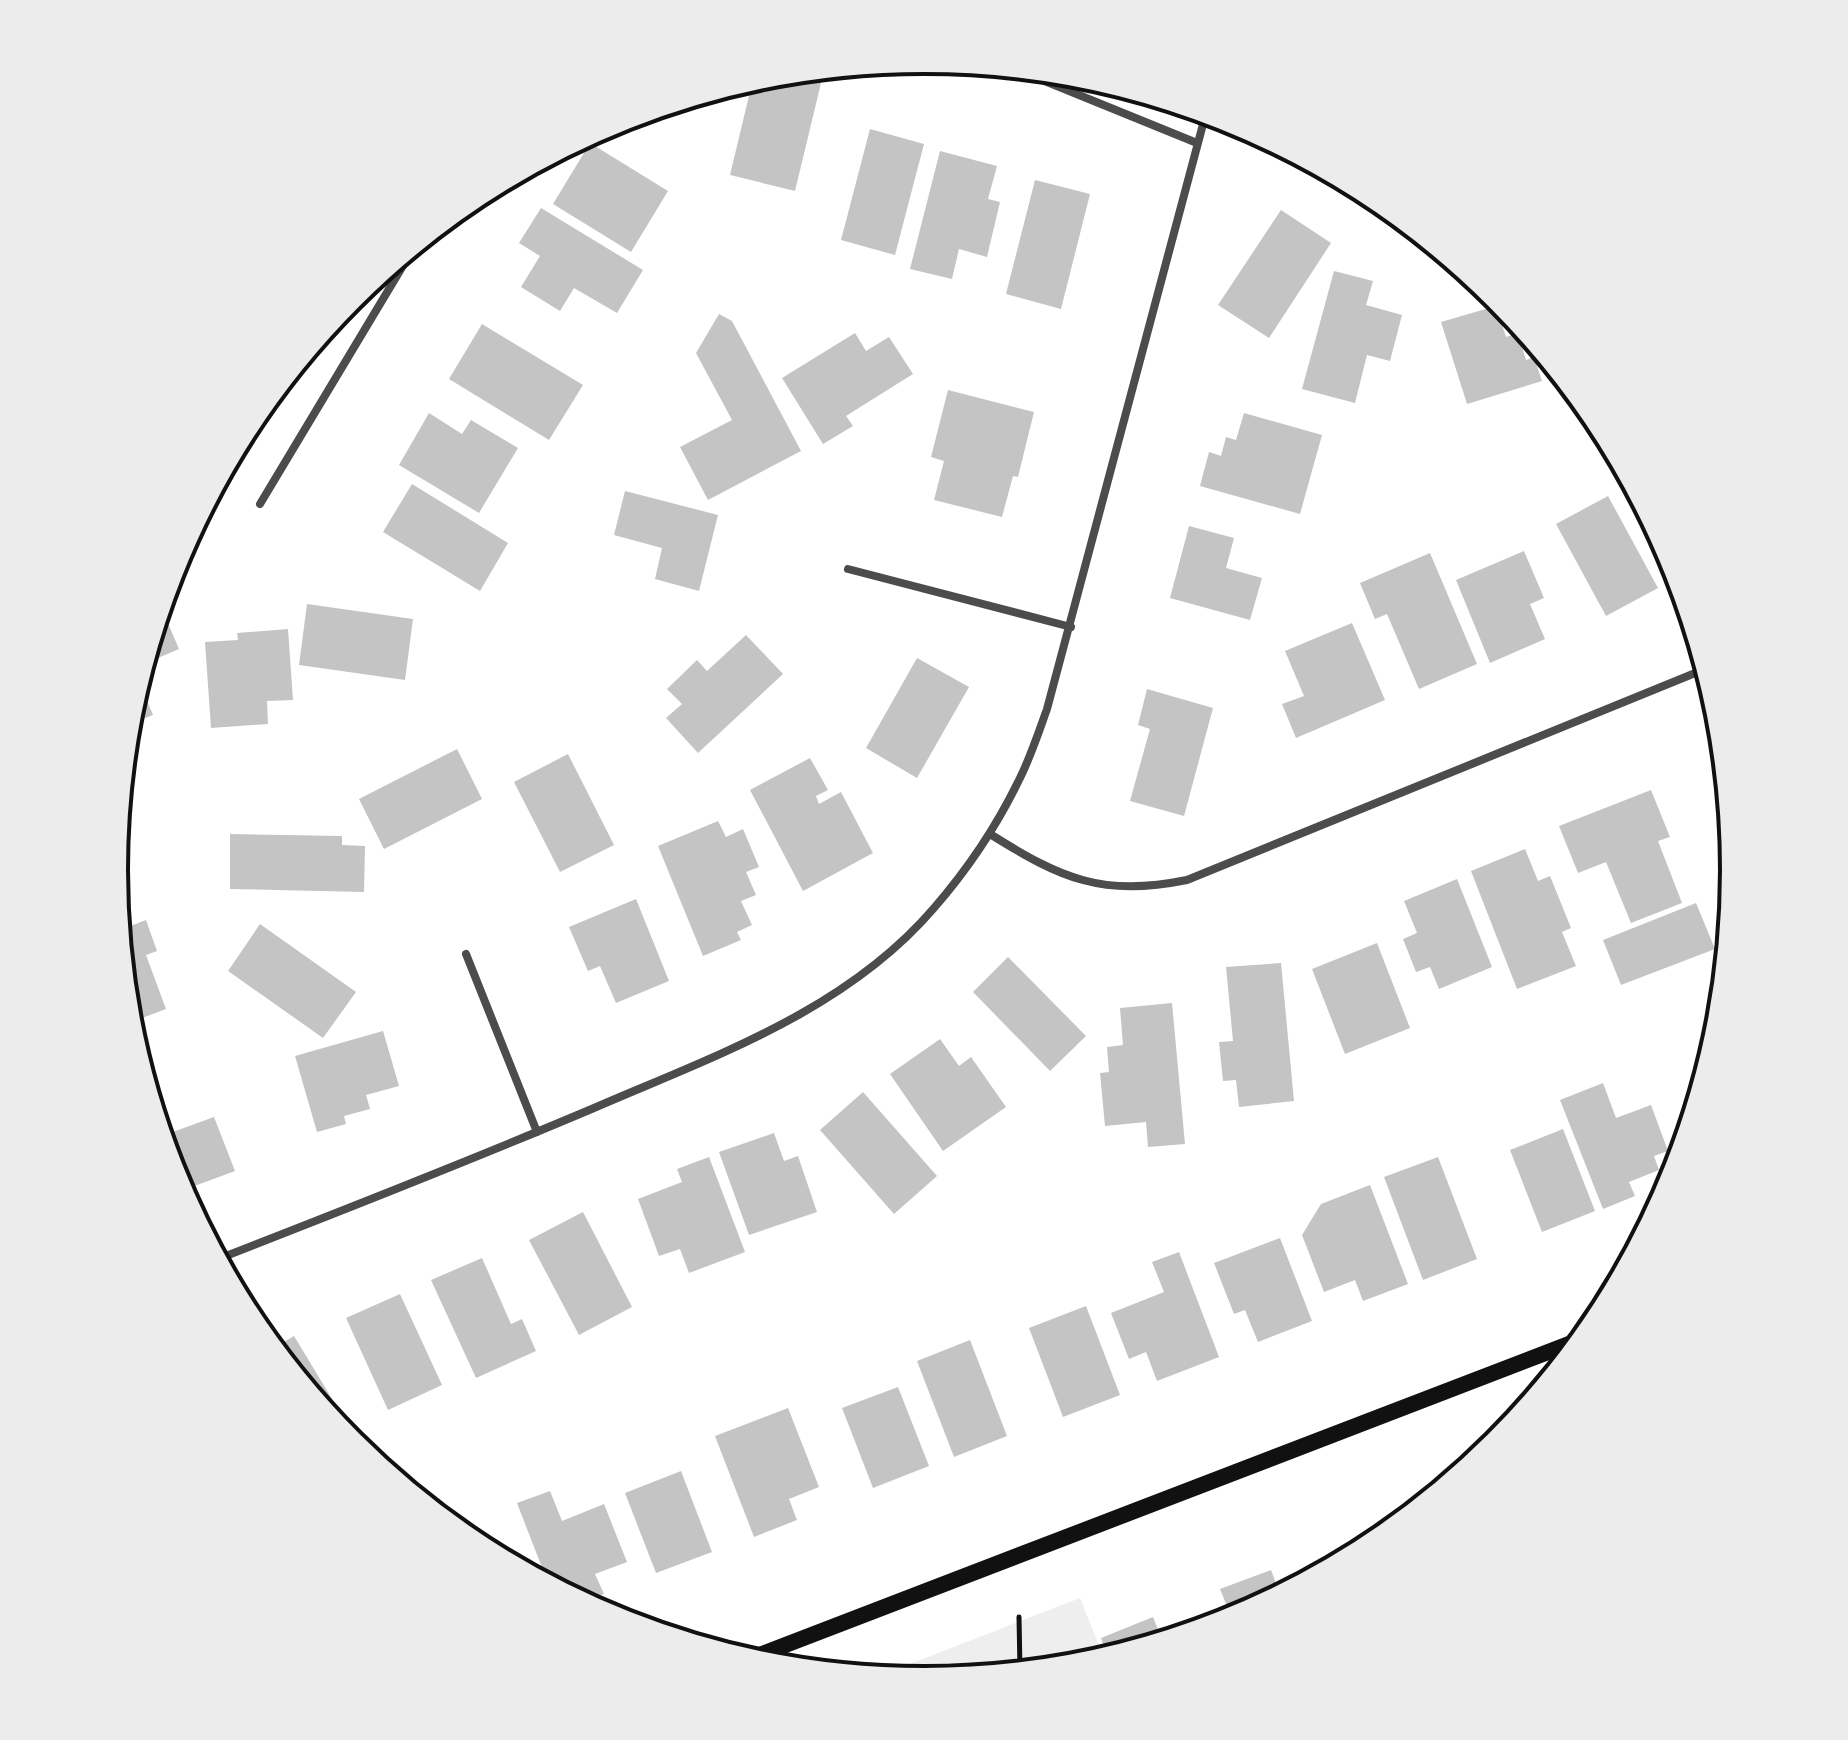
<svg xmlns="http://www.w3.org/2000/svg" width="1848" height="1740" viewBox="0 0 1848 1740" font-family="'Archivo Narrow',sans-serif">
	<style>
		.green { fill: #eee }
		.building { fill: #c4c4c4 }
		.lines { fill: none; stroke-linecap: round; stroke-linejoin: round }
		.path { stroke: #111; stroke-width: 5 }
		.minor { stroke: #4c4c4c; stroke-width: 8 }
		.secondary { stroke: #111; stroke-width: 16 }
		.rim { fill: none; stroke: #111; stroke-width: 4 }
	</style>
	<rect width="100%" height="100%" fill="#fff"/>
	<polygon class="green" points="1080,1598 1104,1658 1082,1665 924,1680 879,1676"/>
	<g class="building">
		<polygon points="784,74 821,83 795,191 730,175 753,79"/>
		<polygon points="675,103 666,118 652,110"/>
		<polygon points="870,129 924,144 895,255 841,240"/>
		<polygon points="590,143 668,191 631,252 553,204"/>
		<polygon points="940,151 997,166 988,199 1000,202 987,257 959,249 952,279 910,269"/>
		<polygon points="1035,180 1090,194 1061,309 1006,294"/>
		<polygon points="541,208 643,270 617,313 574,288 560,311 521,287 540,256 519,243"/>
		<polygon points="1281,210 1331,243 1269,338 1218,305"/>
		<polygon points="1334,271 1373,281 1366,305 1402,315 1390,361 1367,355 1355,403 1302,389"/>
		<polygon points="1496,306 1506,337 1518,333 1526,360 1534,357 1542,381 1467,404 1441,322"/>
		<polygon points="719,314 732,321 801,451 708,500 680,447 732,420 696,353"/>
		<polygon points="482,324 583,385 549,440 449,379"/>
		<polygon points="855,333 866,351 889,337 913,374 846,416 853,426 823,444 782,378"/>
		<polygon points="948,390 1034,412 1018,477 1013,476 1002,517 934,500 944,461 931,457"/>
		<polygon points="429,413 462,434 471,420 518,448 479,513 399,465"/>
		<polygon points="1244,413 1322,435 1300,514 1200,486 1209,452 1221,456 1226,437 1236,440"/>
		<polygon points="412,484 508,543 480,591 383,532"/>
		<polygon points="625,491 718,515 699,591 655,579 662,548 614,535"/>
		<polygon points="1608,496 1658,588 1606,616 1556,524"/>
		<polygon points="1189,526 1234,538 1226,568 1262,578 1250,620 1170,598"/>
		<polygon points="1524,551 1544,598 1530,604 1545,639 1490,663 1456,580"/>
		<polygon points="1430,553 1477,664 1419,689 1387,614 1375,619 1360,583"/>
		<polygon points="307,604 413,619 405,680 299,665"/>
		<polygon points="161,607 179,649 144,664 144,663"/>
		<polygon points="1352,623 1385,700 1296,738 1282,704 1304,696 1285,651"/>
		<polygon points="288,629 293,700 267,701 268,724 211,728 205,642 238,640 237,633"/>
		<polygon points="746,635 783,674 698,753 666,718 682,704 667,689 697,660 707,671"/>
		<polygon points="917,658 969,687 917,778 866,748"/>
		<polygon points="139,682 153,715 128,725 130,712"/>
		<polygon points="1147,689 1213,708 1184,816 1130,801 1150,729 1138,725"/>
		<polygon points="457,749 482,799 384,849 359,799"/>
		<polygon points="568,754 614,845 560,872 514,782"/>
		<polygon points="810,758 828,790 816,796 819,804 841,792 873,853 803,891 750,790"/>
		<polygon points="1651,790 1670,837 1658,841 1682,903 1631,923 1606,862 1578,873 1559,826"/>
		<polygon points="718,821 726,837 743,829 759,867 746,872 756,895 741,901 752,925 737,932 741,940 703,956 658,846"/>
		<polygon points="230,834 342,836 342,845 365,846 364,892 230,889"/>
		<polygon points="1525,849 1538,881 1550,876 1571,928 1562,932 1576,966 1517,989 1471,871"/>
		<polygon points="1457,879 1492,967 1439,989 1430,967 1416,972 1403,939 1417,933 1404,901"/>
		<polygon points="636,899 669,981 616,1003 600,966 588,971 569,927"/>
		<polygon points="1696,903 1715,949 1621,985 1603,940"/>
		<polygon points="146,920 157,951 146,955 166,1009 129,1023 120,930"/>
		<polygon points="260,924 356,992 323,1038 228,971"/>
		<polygon points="1377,943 1410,1028 1345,1054 1312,969"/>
		<polygon points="1008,957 1086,1036 1050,1071 973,992"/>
		<polygon points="1281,963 1294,1101 1239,1107 1236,1080 1223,1081 1219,1042 1233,1041 1226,967"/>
		<polygon points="1172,1003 1185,1144 1148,1147 1146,1122 1105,1126 1100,1073 1109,1072 1107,1047 1123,1045 1120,1008"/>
		<polygon points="383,1031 399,1086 366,1095 370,1109 344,1116 346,1124 317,1132 295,1056"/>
		<polygon points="940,1039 959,1066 971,1057 1006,1107 943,1151 890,1074"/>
		<polygon points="1706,1068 1700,1090 1693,1073"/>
		<polygon points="1603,1083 1616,1118 1651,1105 1668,1151 1654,1156 1659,1170 1629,1182 1635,1196 1603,1209 1560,1100"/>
		<polygon points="863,1092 937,1176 894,1214 820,1130"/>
		<polygon points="214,1117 235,1171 181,1191 162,1136"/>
		<polygon points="1563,1129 1595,1211 1542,1232 1510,1150"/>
		<polygon points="774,1133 784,1161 798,1156 817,1212 749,1235 719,1152"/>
		<polygon points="709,1157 745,1252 689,1273 680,1249 659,1256 638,1199 682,1182 677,1169"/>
		<polygon points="1438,1157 1477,1259 1423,1280 1384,1177"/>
		<polygon points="1370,1185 1408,1284 1363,1301 1355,1280 1324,1292 1302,1235 1321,1204"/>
		<polygon points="583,1212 632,1307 579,1335 529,1240"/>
		<polygon points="1280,1238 1312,1321 1258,1342 1245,1310 1234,1314 1214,1263"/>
		<polygon points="1179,1252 1219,1357 1157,1381 1146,1352 1129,1359 1111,1313 1164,1292 1152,1262"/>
		<polygon points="482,1258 511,1324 522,1319 536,1351 476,1378 431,1280"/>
		<polygon points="400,1294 442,1385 388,1410 346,1318"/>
		<polygon points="1086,1306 1120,1395 1063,1417 1029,1328"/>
		<polygon points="294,1336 349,1427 342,1431 274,1348"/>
		<polygon points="970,1340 1007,1436 954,1457 917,1361"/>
		<polygon points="898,1387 929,1466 873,1488 842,1408"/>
		<polygon points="788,1408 819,1487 789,1499 797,1520 754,1537 715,1436"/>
		<polygon points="681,1471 712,1552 656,1573 625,1493"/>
		<polygon points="550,1491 562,1521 604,1504 627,1562 595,1574 604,1594 584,1602 548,1583 517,1503"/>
		<polygon points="1271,1570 1280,1594 1232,1619 1220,1589"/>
		<polygon points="1153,1617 1162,1640 1108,1657 1101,1638"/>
	</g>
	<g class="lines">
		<polyline class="path" points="1019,1617 1020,1671"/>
		<g class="minor">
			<polyline points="1015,69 1197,143"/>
			<polyline points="260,504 416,244"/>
			<polyline points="848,569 1071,627"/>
			<path d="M990 834C1062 879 1102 897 1187 880L1705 669"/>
			<polyline points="466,954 537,1132"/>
			<path d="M218 1259C344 1210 469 1161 594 1108 714 1056 846 1011 934 908 967 870 996 827 1018 782 1030 759 1038 734 1047 709L1206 113"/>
		</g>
		<polyline class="secondary" points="749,1659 1582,1339"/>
	</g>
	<path d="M0 0H1848V1740H0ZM128 870a796 796 0 1 1 1592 0a796 796 0 1 1-1592 0Z" fill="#ececec" fill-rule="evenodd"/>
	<path class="rim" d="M128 870a796 796 0 1 1 1592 0a796 796 0 1 1-1592 0Z"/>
</svg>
